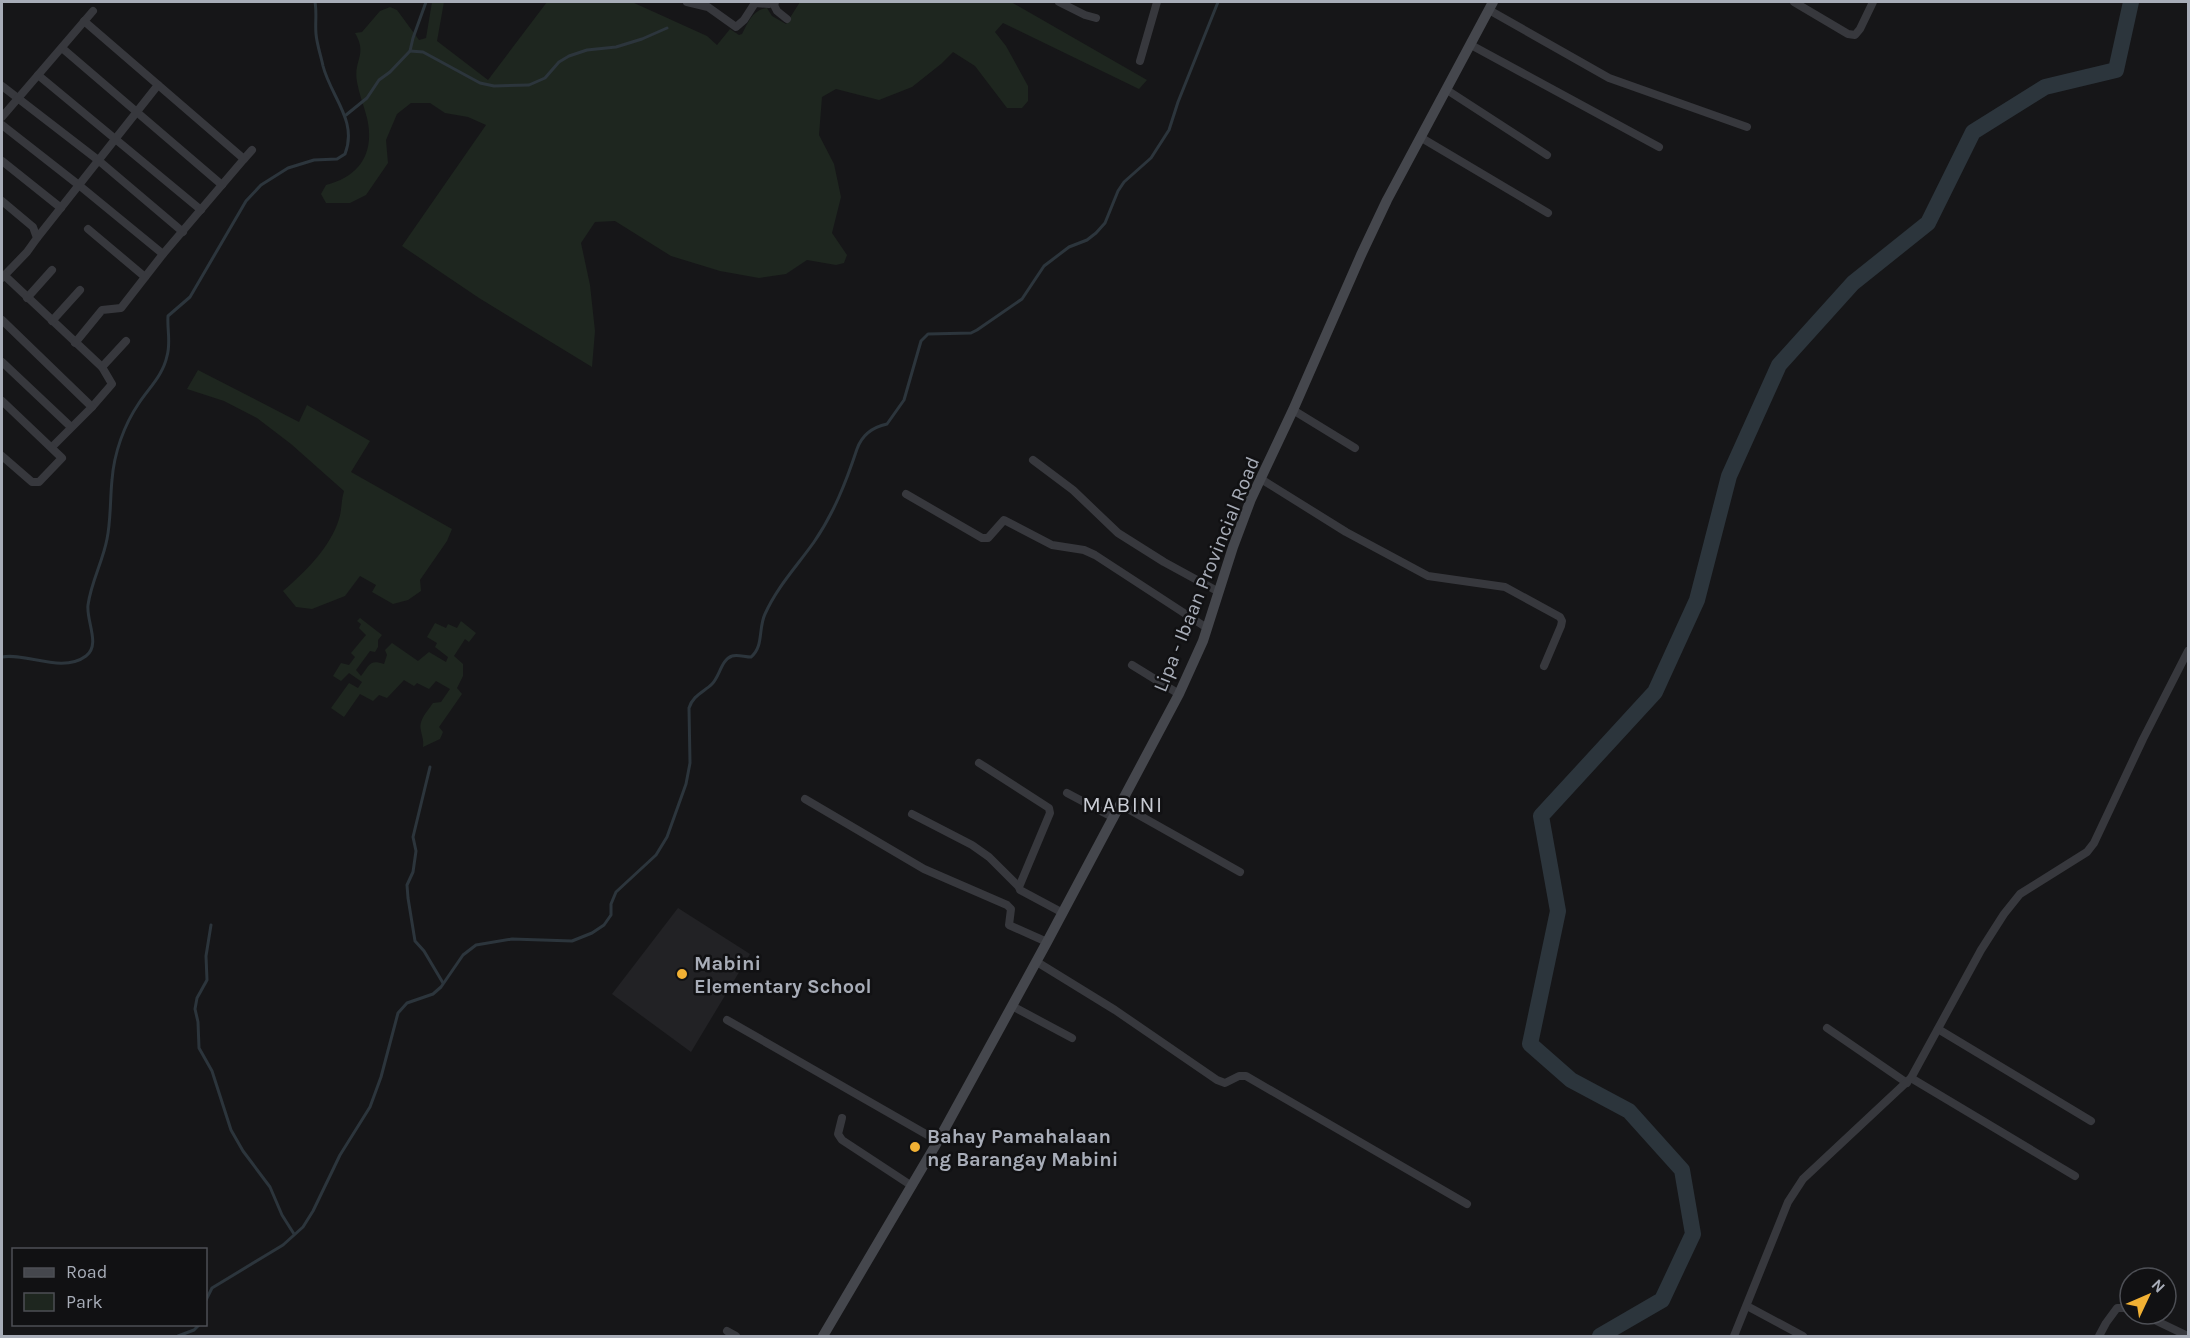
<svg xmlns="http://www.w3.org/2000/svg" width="2190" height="1338" viewBox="0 0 2190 1338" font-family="Karla,sans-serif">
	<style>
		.built { fill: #222225 }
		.green { fill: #1e261f }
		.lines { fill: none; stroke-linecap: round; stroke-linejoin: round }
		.stream { stroke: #2c353c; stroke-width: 3 }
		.river { stroke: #2c353c; stroke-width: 16 }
		.street { stroke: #37383d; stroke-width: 8 }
		.secondary { stroke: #45474d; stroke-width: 10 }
		.poi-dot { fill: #f2b134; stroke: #111113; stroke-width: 2 }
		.labels { text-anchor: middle; stroke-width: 5; stroke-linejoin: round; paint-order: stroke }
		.street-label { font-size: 20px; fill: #a8adb8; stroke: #111113 }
		.poi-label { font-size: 20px; font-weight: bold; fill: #a8adb8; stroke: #111113; text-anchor: start }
		.quarter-label { font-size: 22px; letter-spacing: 1.5px; fill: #c9ccd4; stroke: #111113 }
	</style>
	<rect width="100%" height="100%" fill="#161618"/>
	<polygon class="built" points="678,908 750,954 691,1052 612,994"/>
	<g class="green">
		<path d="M432 2H444L437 41 488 80 547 2H632L707 36 717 45 730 29 739 35 742 34C748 23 752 10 767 8L772 16 786 24 800 2H1011L1147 80 1139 89 1003 23 995 32 1006 46 1028 86V101L1022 108H1007L975 66 953 52 941 64 912 87 879 100 836 89 822 97 819 135 834 164 841 197 832 233 847 255 844 263 836 265 807 260 786 274 759 278 720 271 671 256 615 221 595 222 581 243 590 285 595 331 592 367 479 298 402 246 486 125 468 117 445 113 430 103H411L397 114 386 140 388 163 366 195 350 203H326L321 194 326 185C360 176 375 153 367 118 364 106 359 94 357 82 353 60 368 55 355 33L362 32 380 11 390 7 397 10 419 40 426 38Z"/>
		<path d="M198 370 299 422 307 405 370 441 351 472 452 529 447 541 420 580 421 591 408 600 393 604 372 592 376 585 360 576 345 596 312 609 296 607 283 591C305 572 330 548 339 519 342 510 341 500 344 491L291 444 257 418 224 401 187 389Z"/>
		<path d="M360 618 382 635 378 640V647L375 652 370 651 356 670 361 676C370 665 369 659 384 664L387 655 385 650 392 643 418 661 429 652 446 662 448 657 435 647 437 643 427 637 435 623 446 628 448 624 457 628 461 621 476 633 469 642 465 639 454 656 463 664V676L457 688 462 694 439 727 443 732 440 739 423 747C424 740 422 737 421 731 418 720 427 712 433 703L441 702 450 689 436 681 429 689 417 683 414 686 404 680 387 698 379 695 373 701 360 694 344 717 331 708 349 683 358 688 362 682 349 673 341 681 333 676 341 663 349 665 355 657 351 653 366 635 359 628 361 624 357 621Z"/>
	</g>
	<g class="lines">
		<g class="stream">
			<polyline points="410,51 423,52 480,83 494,86 529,85 545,78 559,62 569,56 587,50 616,47 642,39 667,28"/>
			<polyline points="346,115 367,98 379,80 390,72 410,51 413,38 426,2"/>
			<path d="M2 657C25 652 62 674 86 656 101 645 86 621 88 605 91 582 103 561 107 539 111 520 110 499 112 480 114 453 124 425 139 403 149 388 163 375 167 356 171 343 167 329 168 316L190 297 246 201 261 185 288 168 314 160 337 159 345 154C358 121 331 97 323 66 321 56 317 45 316 34 315 23 317 13 315 2"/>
			<polyline points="430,767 413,837 416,851 413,872 407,885 408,898 415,941 424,951 443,983"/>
			<polyline points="211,925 206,956 207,980 197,998 195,1009 198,1022 199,1048 212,1071 231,1130 243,1151 270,1187 282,1215 294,1234"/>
			<path d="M206 1300 212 1288 283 1245 303 1227 313 1211 340 1155 370 1107 381 1077 398 1013 407 1003 433 994 441 987 463 955 476 945 512 939 572 941 592 933 604 925 611 915V904L616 892 656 855 667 837 686 784 690 763 689 708C693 695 704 692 712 684 720 676 721 660 732 656 737 654 745 657 751 657 764 646 758 629 765 614 777 587 797 566 814 542 834 513 846 482 857 449 862 435 873 427 887 424L904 400 921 341 928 334 971 333 977 330 1022 299 1044 266 1069 247 1087 240 1096 233 1105 223 1118 191 1124 182 1151 158 1169 130 1178 102 1218 2"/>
			<polyline points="178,1336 194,1330 200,1324"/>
		</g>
		<polyline class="river" points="1600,1336 1662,1300 1693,1234 1682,1170 1629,1111 1571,1080 1530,1044 1558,911 1541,816 1655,692 1697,600 1729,476 1779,365 1853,283 1928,223 1973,132 2045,87 2116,70 2131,2"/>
		<g class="street">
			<polyline points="687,2 708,7 736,27 744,20 755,3 769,4 775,2"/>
			<polyline points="1059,2 1085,15 1096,18"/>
			<polyline points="1794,2 1848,34 1855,35 1860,29 1873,2"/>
			<polyline points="773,3 777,11 787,19"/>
			<polyline points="1489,10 1609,78 1747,127"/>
			<polyline points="1471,45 1659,147"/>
			<polyline points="62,48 222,185"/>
			<polyline points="1140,61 1157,2"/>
			<polyline points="38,75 201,210"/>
			<polyline points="2,86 98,160 183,232"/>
			<polyline points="1447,90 1547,155"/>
			<polyline points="2,117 93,11"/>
			<polyline points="2,125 80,186 163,254"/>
			<polyline points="1420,137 1548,213"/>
			<polyline points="244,159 252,150"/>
			<polyline points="2,161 61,208"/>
			<polyline points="2,201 33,227 37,238 27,252 2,278"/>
			<polyline points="88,229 145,277"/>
			<polyline points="37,238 158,85"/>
			<polyline points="4,275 102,367 112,384 92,407 52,447"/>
			<polyline points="27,298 52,270"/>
			<polyline points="2,320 92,407"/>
			<polyline points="52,321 80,290"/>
			<polyline points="75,343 102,310 121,308 163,254 244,159 84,21"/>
			<polyline points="2,362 71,427"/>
			<polyline points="102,367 126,341"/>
			<polyline points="2,401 62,458 39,482 32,482 2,456"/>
			<polyline points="1293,410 1355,448"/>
			<polyline points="1033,460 1073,490 1118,533 1164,562 1219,592"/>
			<polyline points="1261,479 1346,532 1428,576 1505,587 1560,617 1562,621 1561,626 1544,666"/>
			<polyline points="906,494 982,538 988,538 1004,520 1052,545 1084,550 1095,555 1207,628"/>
			<polyline points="1132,665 1179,694"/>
			<polyline points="979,763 1049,808 1050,813 1019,887 1020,890 1063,913"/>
			<polyline points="1067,793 1114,818"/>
			<polyline points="805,799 924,869 1007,905 1011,909 1009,925 1047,942"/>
			<polyline points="1121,805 1240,872"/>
			<polyline points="912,814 972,845 989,857 1019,887"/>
			<polyline points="1037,962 1115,1010 1217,1080 1225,1083 1239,1076 1246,1076 1467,1204"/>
			<polyline points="1012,1006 1072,1038"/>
			<polyline points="727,1020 938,1141"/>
			<polyline points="1827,1028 1907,1083"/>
			<polyline points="1938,1029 2091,1121"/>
			<polyline points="1911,1078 2075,1176"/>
			<polyline points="842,1118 838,1134 842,1140 912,1186"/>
			<polyline points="1747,1306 1803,1336"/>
			<polyline points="2142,1314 2188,1336"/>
			<polyline points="727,1331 736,1336"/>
			<polyline points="1734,1336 1788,1202 1803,1179 1911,1078 1981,950 2004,914 2020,894 2087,852 2094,843 2143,739 2188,651"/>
			<polyline points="2099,1336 2106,1323 2117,1308 2130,1308"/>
		</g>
		<polyline class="secondary" points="823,1336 938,1141 1047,942 1179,694 1203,641 1233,547 1251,499 1293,410 1361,255 1387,200 1493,2"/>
	</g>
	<g class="poi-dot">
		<circle cx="682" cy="974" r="6"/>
		<circle cx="915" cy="1147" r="6"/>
	</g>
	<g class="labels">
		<g class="street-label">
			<text transform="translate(1206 574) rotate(-68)" y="7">Lipa - Ibaan Provincial Road</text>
		</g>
		<g class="poi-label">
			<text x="694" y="970">Mabini<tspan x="694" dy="23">Elementary School</tspan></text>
			<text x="927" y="1143">Bahay Pamahalaan<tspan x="927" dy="23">ng Barangay Mabini</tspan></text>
		</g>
		<g class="quarter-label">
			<text x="1123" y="812">MABINI</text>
		</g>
	</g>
	<rect width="2190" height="1338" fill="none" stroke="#a8adb8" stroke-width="6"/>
	<rect x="12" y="1248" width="195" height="78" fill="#111113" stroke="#4d4f55" stroke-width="1.5"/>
	<rect x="24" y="1268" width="30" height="9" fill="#45474d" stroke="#4d4f55" stroke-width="1.5"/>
	<text x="66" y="1278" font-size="18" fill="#a8adb8">Road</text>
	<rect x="24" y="1293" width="30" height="18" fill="#1e261f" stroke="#4d4f55" stroke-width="1.5"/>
	<text x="66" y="1308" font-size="18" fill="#a8adb8">Park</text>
	<g transform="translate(2148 1296) rotate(46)"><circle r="28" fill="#111113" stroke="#4d4f55" stroke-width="1.5"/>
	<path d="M0-4.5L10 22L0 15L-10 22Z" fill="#f2b134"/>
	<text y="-9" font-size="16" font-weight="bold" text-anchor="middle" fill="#a8adb8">N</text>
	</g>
</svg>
